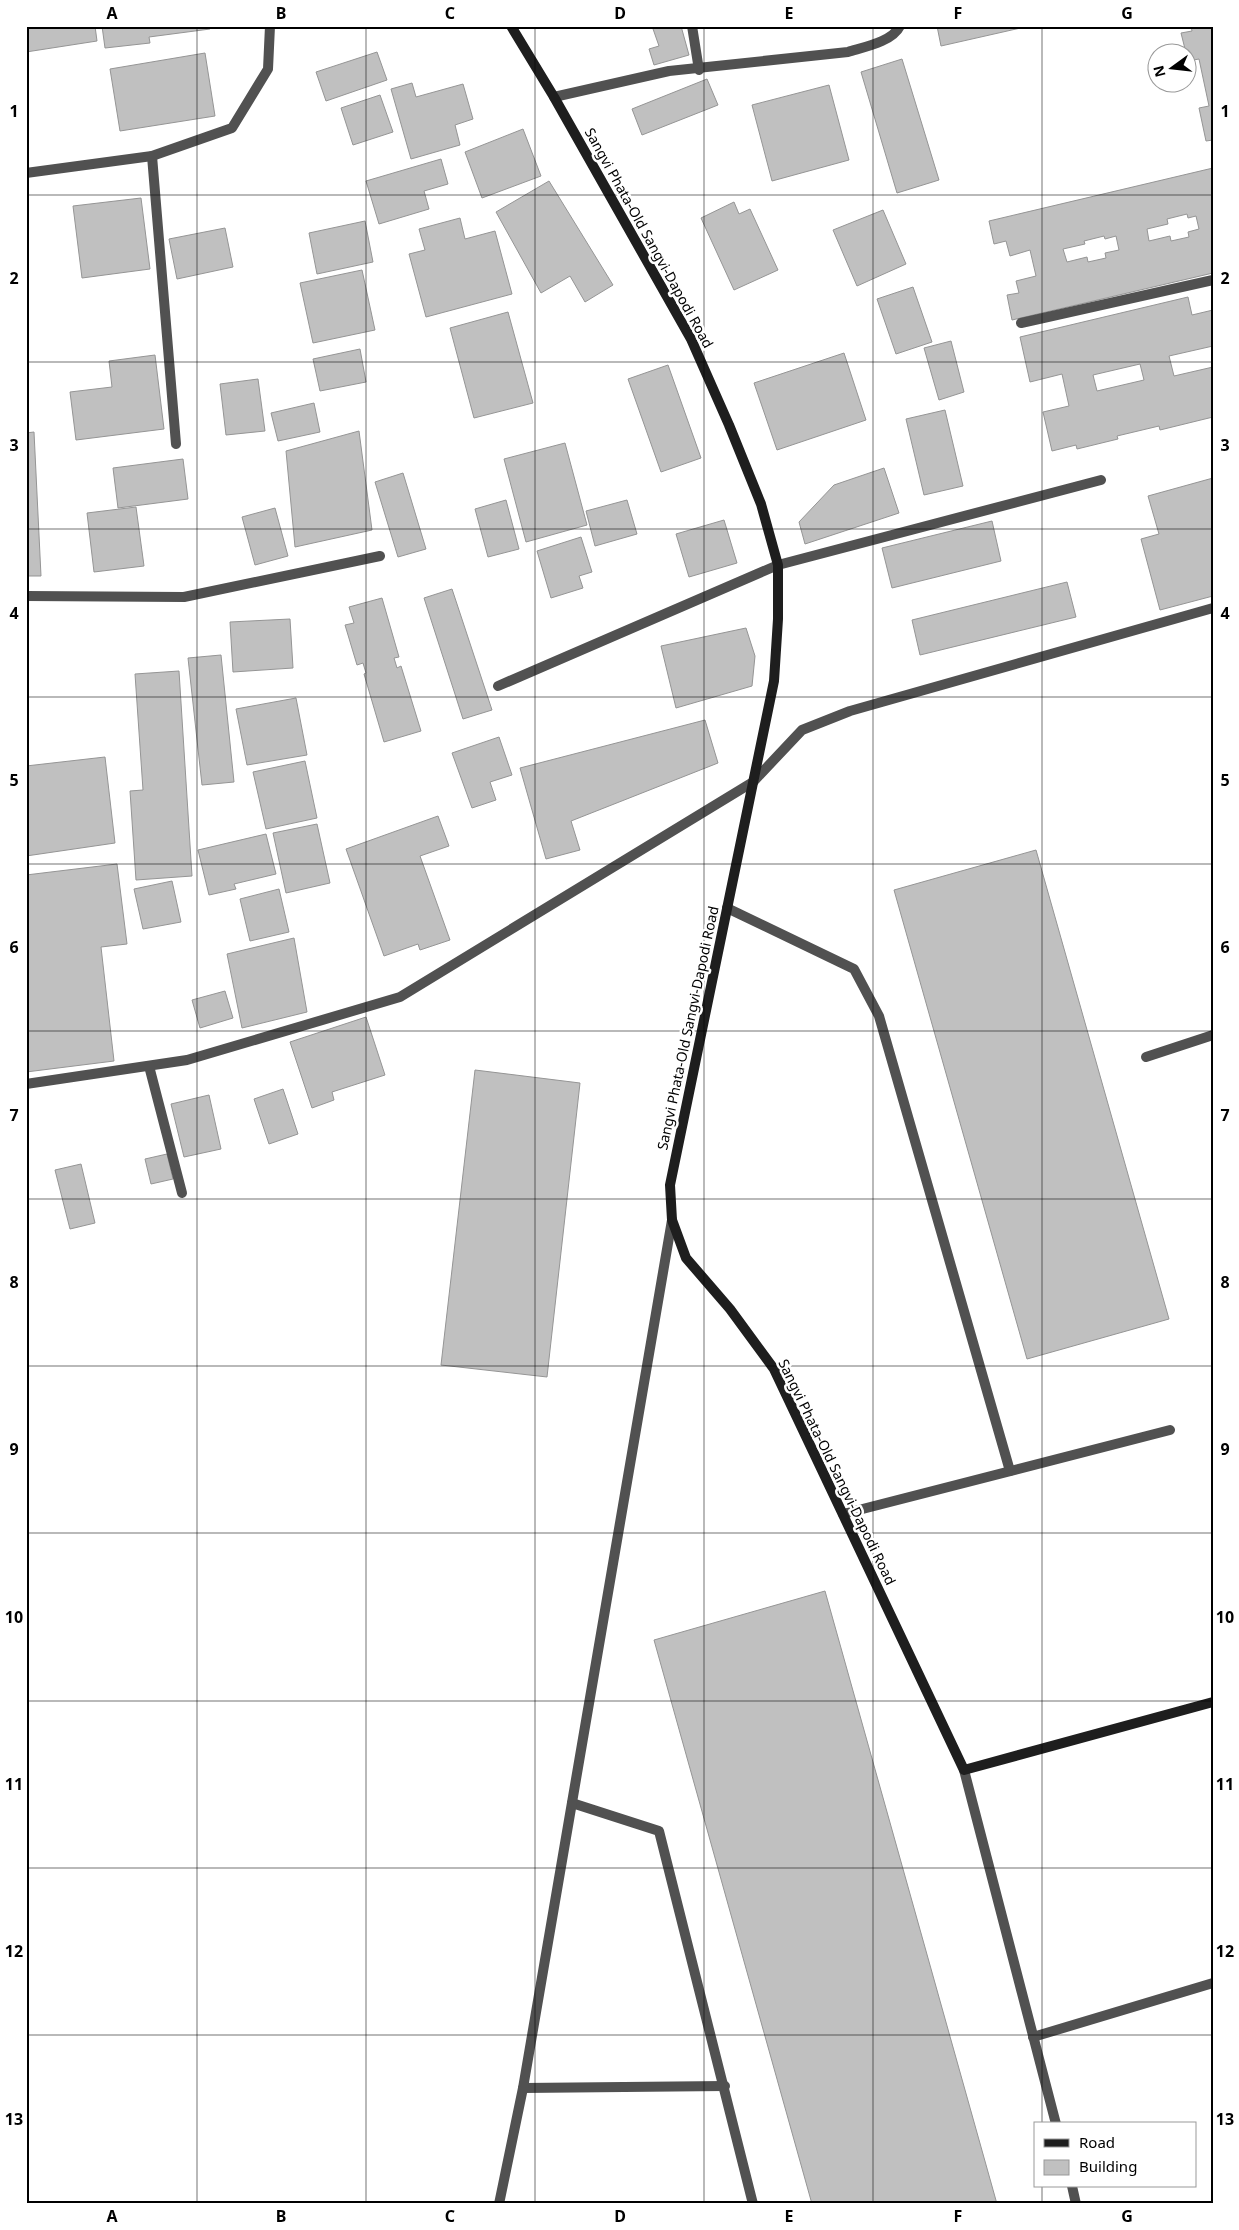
<svg xmlns="http://www.w3.org/2000/svg" width="1239" height="2230" viewBox="0 0 1239 2230" font-family="'Noto Sans',sans-serif">
	<style>
		.building { fill: #c0c0c0; stroke: #959595; fill-rule: evenodd }
		.lines { fill: none; stroke-linecap: round; stroke-linejoin: round }
		.service { stroke: #515151; stroke-width: 10 }
		.minor { stroke: #515151; stroke-width: 10 }
		.secondary { stroke: #1e1e1e; stroke-width: 10 }
		.grid { fill: none; stroke: #000; stroke-width: 1; stroke-opacity: 0.55 }
		.labels { text-anchor: middle; stroke-width: 5; stroke-linejoin: round; paint-order: stroke }
		.street-label { font-size: 14px; fill: #000; stroke: #fff }
		.neatline { fill: none; stroke: #000; stroke-width: 2 }
		.grid-label { font-size: 16px; text-anchor: middle; font-weight: bold; fill: #000 }
	</style>
	<rect width="100%" height="100%" fill="#fff"/>
	<g class="building">
		<polygon points="26,26 95,26 97,41 26,52"/>
		<polygon points="102,26 210,26 210,29 149,37 150,43 105,48"/>
		<polygon points="652,26 681,26 689,55 654,65 649,49 659,46"/>
		<polygon points="937,26 1025,26 1025,27 941,46"/>
		<polygon points="1191,26 1213,26 1213,140 1206,141 1199,108 1209,106 1199,59 1188,61 1181,33 1192,31"/>
		<polygon points="377,52 387,80 326,101 316,72"/>
		<polygon points="205,53 215,116 120,131 110,69"/>
		<polygon points="902,59 939,180 897,193 861,72"/>
		<polygon points="707,79 718,105 642,135 632,109"/>
		<polygon points="412,83 416,97 463,84 473,119 455,125 460,145 411,159 391,89"/>
		<polygon points="829,85 849,160 772,181 752,105"/>
		<polygon points="380,95 393,132 353,145 341,108"/>
		<polygon points="523,129 541,176 482,198 465,152"/>
		<polygon points="441,159 448,184 424,191 429,209 379,224 366,181"/>
		<path d="M1213 168V273L1012 320 1007 295 1019 293 1016 281 1036 276 1030 250 1010 256 1006 241 994 244 989 221ZM1187 214 1188 218 1196 216 1199 229 1188 232 1189 237 1171 241 1170 236 1149 241 1147 229 1168 224 1167 219ZM1104 236 1105 239 1116 236 1119 250 1105 253 1106 258 1088 262 1087 257 1067 262 1063 249 1085 244 1084 241Z"/>
		<polygon points="549,181 613,285 585,302 570,276 541,293 496,212"/>
		<polygon points="141,198 150,269 82,278 73,206"/>
		<polygon points="734,202 739,214 750,209 778,270 734,290 701,218"/>
		<polygon points="883,210 906,264 857,286 833,230"/>
		<polygon points="460,218 465,239 495,231 512,294 426,317 409,254 425,250 419,229"/>
		<polygon points="365,221 373,262 317,274 309,233"/>
		<polygon points="225,228 233,267 177,279 169,239"/>
		<polygon points="362,270 375,330 313,343 300,283"/>
		<polygon points="913,287 932,342 896,354 877,299"/>
		<path d="M1188 297 1192 315 1213 310V346L1169 356 1174 376 1213 367V417L1160 430 1159 426 1117 436 1118 439 1077 449 1076 445 1052 451 1043 412 1069 406 1062 374 1030 382 1020 337ZM1140 364 1144 380 1097 391 1093 375Z"/>
		<polygon points="508,312 533,403 474,418 450,328"/>
		<polygon points="951,341 964,392 939,400 924,348"/>
		<polygon points="360,349 366,382 320,391 313,359"/>
		<polygon points="844,353 866,420 777,450 754,383"/>
		<polygon points="155,355 164,429 76,440 70,392 112,387 109,361"/>
		<polygon points="668,365 701,458 661,472 628,379"/>
		<polygon points="258,379 265,431 226,435 220,384"/>
		<polygon points="314,403 320,432 278,441 271,413"/>
		<polygon points="945,410 963,486 924,495 906,419"/>
		<polygon points="359,431 372,530 295,547 286,451"/>
		<polygon points="34,432 41,576 26,576 26,433"/>
		<polygon points="565,443 587,525 526,542 504,459"/>
		<polygon points="183,459 188,499 118,508 113,468"/>
		<polygon points="884,468 899,513 805,544 799,522 834,485"/>
		<polygon points="403,473 426,549 398,557 375,482"/>
		<polygon points="1213,478 1213,596 1160,610 1141,539 1159,534 1148,496"/>
		<polygon points="506,500 519,549 488,557 475,509"/>
		<polygon points="627,500 637,534 595,546 586,511"/>
		<polygon points="136,507 144,566 94,572 87,513"/>
		<polygon points="275,508 288,556 255,565 242,517"/>
		<polygon points="724,520 737,563 689,577 676,534"/>
		<polygon points="992,521 1001,561 892,588 882,548"/>
		<polygon points="581,537 592,572 579,576 583,588 551,598 537,551"/>
		<polygon points="1067,582 1076,617 920,655 912,620"/>
		<polygon points="452,589 492,710 463,719 424,598"/>
		<polygon points="382,598 399,657 394,658 397,668 401,666 421,731 384,742 364,674 366,673 363,663 357,665 345,625 354,623 349,607"/>
		<polygon points="290,619 293,668 233,672 230,622"/>
		<polygon points="746,628 755,656 752,686 676,708 661,646"/>
		<polygon points="221,655 234,782 202,785 188,658"/>
		<polygon points="179,671 192,876 136,880 130,791 143,790 135,674"/>
		<polygon points="296,698 307,755 247,765 236,709"/>
		<polygon points="705,720 718,763 571,821 580,850 546,859 520,768"/>
		<polygon points="499,737 512,775 490,782 496,800 472,808 452,753"/>
		<polygon points="105,757 115,843 26,856 26,766"/>
		<polygon points="305,761 317,818 266,829 253,772"/>
		<polygon points="438,816 449,846 420,856 450,940 420,950 418,944 384,956 346,849"/>
		<polygon points="317,824 330,883 286,893 273,833"/>
		<polygon points="266,834 276,874 234,884 236,889 209,895 198,850"/>
		<polygon points="1036,850 1169,1319 1027,1359 894,890"/>
		<polygon points="117,864 127,944 101,947 114,1061 26,1072 26,875"/>
		<polygon points="172,881 181,922 143,929 134,889"/>
		<polygon points="279,889 289,932 250,941 240,899"/>
		<polygon points="294,938 307,1012 242,1028 227,954"/>
		<polygon points="225,991 233,1018 200,1028 192,1000"/>
		<polygon points="366,1017 385,1075 332,1092 334,1100 312,1108 290,1042"/>
		<polygon points="475,1070 580,1083 547,1377 441,1365"/>
		<polygon points="283,1089 298,1134 269,1144 254,1099"/>
		<polygon points="209,1095 221,1149 184,1157 171,1104"/>
		<polygon points="167,1154 173,1179 151,1184 145,1159"/>
		<polygon points="81,1164 95,1223 70,1229 55,1170"/>
		<polygon points="825,1591 997,2204 812,2204 654,1640"/>
	</g>
	<g class="lines">
		<g class="service">
			<polyline points="753,782 802,730 850,711 1213,608"/>
			<polyline points="727,908 854,969 879,1016 1010,1471"/>
			<polyline points="1146,1057 1213,1035"/>
			<polyline points="843,1514 1170,1430"/>
			<polyline points="964,1770 1056,2124"/>
			<polyline points="572,1803 659,1831 753,2204"/>
			<polyline points="1033,2037 1213,1983"/>
			<polyline points="523,2088 725,2086"/>
			<polyline points="1072,2186 1076,2204"/>
			<polyline points="499,2204 523,2088 672,1220"/>
		</g>
		<g class="minor">
			<polyline points="692,26 699,70"/>
			<path d="M554 97 669 71 848 52C864 47 892 42 900 26"/>
			<polyline points="152,156 176,444"/>
			<polyline points="26,173 152,156 232,128 268,69 270,26"/>
			<polyline points="1021,323 1213,280"/>
			<polyline points="26,596 184,597 380,556"/>
			<polyline points="498,686 778,565 1101,480"/>
			<polyline points="149,1066 182,1193"/>
			<polyline points="26,1084 187,1060 400,997 753,782"/>
		</g>
		<polyline class="secondary" points="511,26 554,97 691,339 729,425 761,504 778,565 778,619 774,681 670,1185 672,1220 686,1258 730,1309 774,1369 964,1770 1213,1702"/>
	</g>
	<path class="grid" d="M197 26V2204M366 26V2204M535 26V2204M704 26V2204M873 26V2204M1042 26V2124M26 195H1213M26 362H1213M26 529H1213M26 697H1213M26 864H1213M26 1031H1213M26 1199H1213M26 1366H1213M26 1533H1213M26 1701H1213M26 1868H1213M26 2035H1213M1042 2186V2204"/>
	<g class="labels">
		<g class="street-label">
			<text transform="translate(649 238) rotate(61)" y="5">Sangvi Phata-Old Sangvi-Dapodi Road</text>
			<text transform="translate(688 1028) rotate(-78)" y="5">Sangvi Phata-Old Sangvi-Dapodi Road</text>
			<text transform="translate(837 1472) rotate(64)" y="5">Sangvi Phata-Old Sangvi-Dapodi Road</text>
		</g>
	</g>
	<rect width="1239" height="2230" fill="none" stroke="#ffffff" stroke-width="55"/>
	<rect x="1034" y="2122" width="162" height="65" fill="#ffffff" stroke="#999999"/>
	<rect x="1044" y="2139" width="25" height="8" fill="#1e1e1e" stroke="#999999"/>
	<text x="1079" y="2148" font-size="15" fill="#000000">Road</text>
	<rect x="1044" y="2160" width="25" height="15" fill="#c0c0c0" stroke="#999999"/>
	<text x="1079" y="2172" font-size="15" fill="#000000">Building</text>
	<g transform="translate(1172 68) rotate(255)"><circle r="24" fill="#ffffff" stroke="#999999"/>
	<path d="M0-4L9 19L0 12L-9 19Z" fill="#000000"/>
	<text y="-8" font-size="14" font-weight="bold" text-anchor="middle" fill="#000000">N</text>
	</g>
	<rect x="28" y="28" width="1184" height="2174" class="neatline"/>
	<g class="grid-label">
		<text x="112" y="19">A</text>
		<text x="281" y="19">B</text>
		<text x="450" y="19">C</text>
		<text x="620" y="19">D</text>
		<text x="789" y="19">E</text>
		<text x="958" y="19">F</text>
		<text x="1127" y="19">G</text>
		<text x="14" y="117">1</text>
		<text x="1225" y="117">1</text>
		<text x="14" y="284">2</text>
		<text x="1225" y="284">2</text>
		<text x="14" y="451">3</text>
		<text x="1225" y="451">3</text>
		<text x="14" y="619">4</text>
		<text x="1225" y="619">4</text>
		<text x="14" y="786">5</text>
		<text x="1225" y="786">5</text>
		<text x="14" y="953">6</text>
		<text x="1225" y="953">6</text>
		<text x="14" y="1121">7</text>
		<text x="1225" y="1121">7</text>
		<text x="14" y="1288">8</text>
		<text x="1225" y="1288">8</text>
		<text x="14" y="1455">9</text>
		<text x="1225" y="1455">9</text>
		<text x="14" y="1623">10</text>
		<text x="1225" y="1623">10</text>
		<text x="14" y="1790">11</text>
		<text x="1225" y="1790">11</text>
		<text x="14" y="1957">12</text>
		<text x="1225" y="1957">12</text>
		<text x="14" y="2125">13</text>
		<text x="1225" y="2125">13</text>
		<text x="112" y="2222">A</text>
		<text x="281" y="2222">B</text>
		<text x="450" y="2222">C</text>
		<text x="620" y="2222">D</text>
		<text x="789" y="2222">E</text>
		<text x="958" y="2222">F</text>
		<text x="1127" y="2222">G</text>
	</g>
</svg>
